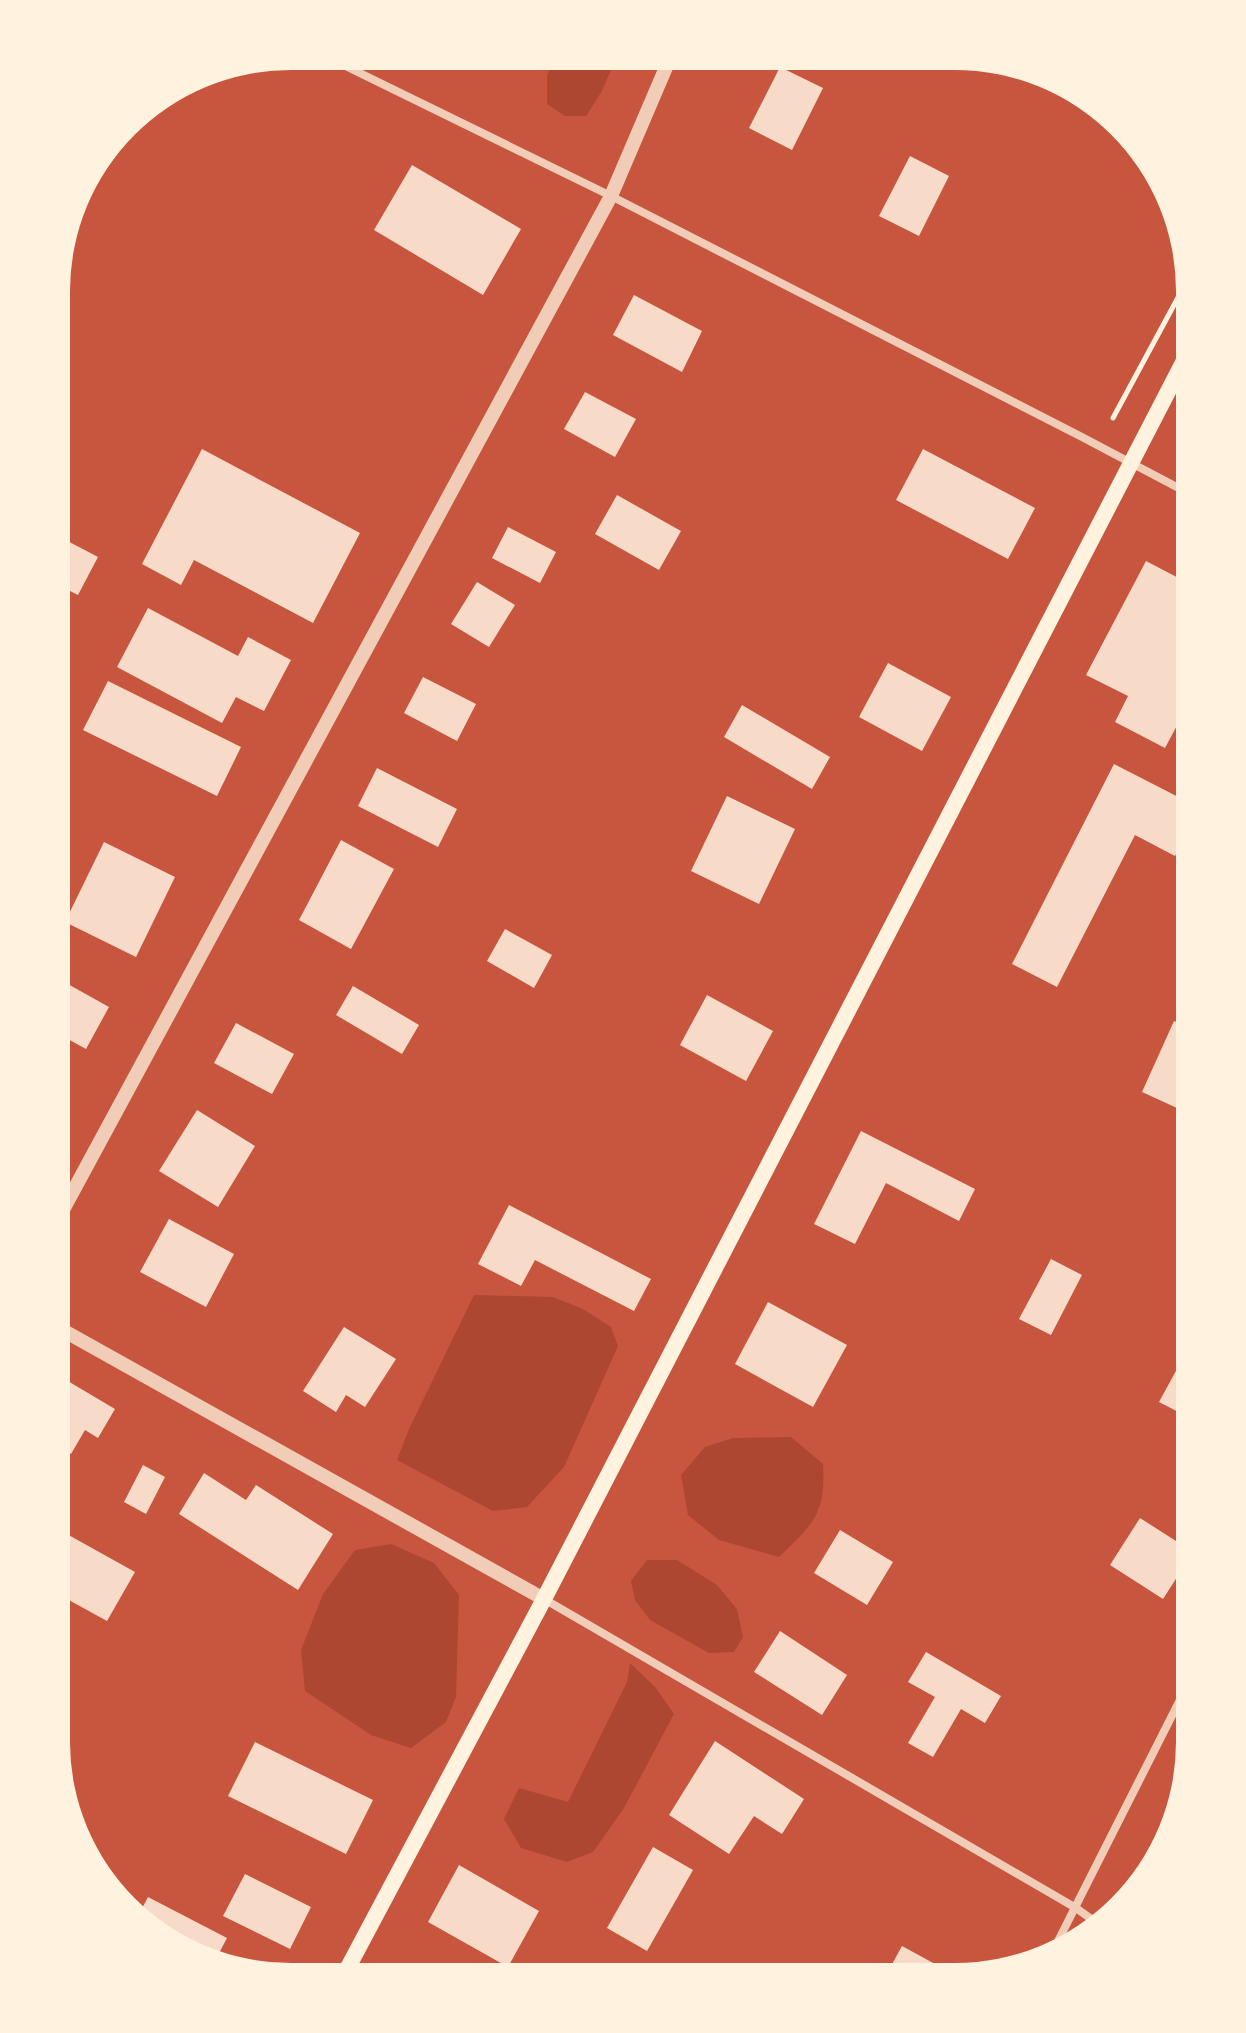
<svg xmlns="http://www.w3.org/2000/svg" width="1246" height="2033" viewBox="0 0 1246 2033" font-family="'Roboto Condensed',sans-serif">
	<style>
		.green { fill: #ae4732 }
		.building { fill: #f7dbc8 }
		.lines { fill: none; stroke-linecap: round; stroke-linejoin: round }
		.path { stroke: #fff3e0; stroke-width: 5 }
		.minor { stroke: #f1ccb7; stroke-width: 8 }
		.tertiary { stroke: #f1ccb7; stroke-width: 14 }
		.secondary { stroke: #fff3e0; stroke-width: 16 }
	</style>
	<rect width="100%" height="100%" fill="#c8553d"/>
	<g class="green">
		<polygon points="553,58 616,58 602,91 586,116 565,116 547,104 547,76"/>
		<polygon points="474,1295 553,1297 583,1309 611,1327 618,1346 564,1467 527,1507 493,1511 397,1460 409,1429"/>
		<path d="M791 1437 823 1464C826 1514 813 1524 779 1557L719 1540 688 1515 681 1475 705 1447 733 1438Z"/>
		<polygon points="391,1544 434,1563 459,1595 456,1697 446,1722 411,1748 371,1735 305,1691 301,1650 323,1594 355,1550"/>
		<polygon points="647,1560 677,1560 717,1585 737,1609 743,1637 734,1652 709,1653 650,1620 635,1600 631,1581"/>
		<polygon points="630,1663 656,1688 674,1714 624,1808 593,1852 567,1862 521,1848 504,1819 519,1788 568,1802 627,1682"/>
	</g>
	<g class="building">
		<polygon points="399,57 421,57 417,65"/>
		<polygon points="780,67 823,88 792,150 749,128"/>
		<polygon points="910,156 949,176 919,236 879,216"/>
		<polygon points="412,165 521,229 483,295 374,230"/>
		<polygon points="634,295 702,331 682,372 613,335"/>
		<polygon points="585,392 636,419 615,457 564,429"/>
		<polygon points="202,449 360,533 313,623 194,560 181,585 142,564"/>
		<polygon points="923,449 1035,508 1008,559 896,500"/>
		<polygon points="617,495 681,531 659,570 595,534"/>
		<polygon points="508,527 556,552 540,583 492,558"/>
		<polygon points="58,536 98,557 78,595 58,585"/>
		<polygon points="1146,561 1190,584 1190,701 1165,748 1115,722 1128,696 1086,675"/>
		<polygon points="477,582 515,605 489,647 451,624"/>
		<polygon points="148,608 238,656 248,637 291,660 264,711 236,697 222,723 117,667"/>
		<polygon points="888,663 951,697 922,751 859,717"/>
		<polygon points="423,677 476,704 457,741 404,713"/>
		<polygon points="108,681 241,747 217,796 83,730"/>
		<polygon points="742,705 830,757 812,789 724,737"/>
		<polygon points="1114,764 1190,803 1190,828 1175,856 1135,835 1057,987 1012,964"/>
		<polygon points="377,768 457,809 438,847 358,806"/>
		<polygon points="727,796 795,829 759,904 691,871"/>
		<polygon points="341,840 394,869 351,949 299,920"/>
		<polygon points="104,842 175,877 136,957 65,922"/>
		<polygon points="505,929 552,955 534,988 487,961"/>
		<polygon points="57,978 109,1007 86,1049 57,1033"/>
		<polygon points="353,986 419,1025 402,1054 336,1015"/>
		<polygon points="707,995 773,1031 746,1081 680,1045"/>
		<polygon points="1174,1021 1190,1028 1190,1114 1142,1092"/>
		<polygon points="236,1023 294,1054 272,1094 214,1063"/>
		<polygon points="197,1110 255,1146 218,1207 159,1171"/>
		<polygon points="861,1131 975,1189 959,1221 886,1183 855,1244 814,1224"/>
		<polygon points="509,1205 651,1279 634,1311 535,1260 521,1286 478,1264"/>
		<polygon points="169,1219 234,1254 206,1307 140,1272"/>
		<polygon points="1051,1259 1082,1275 1051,1335 1019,1319"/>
		<polygon points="768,1302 847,1345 813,1407 735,1364"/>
		<polygon points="344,1327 396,1359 365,1407 346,1395 336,1412 303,1391"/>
		<polygon points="1183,1358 1190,1361 1190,1418 1159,1402"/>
		<polygon points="56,1374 115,1409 98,1438 85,1430 71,1454 56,1445"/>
		<polygon points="143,1465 165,1477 146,1514 124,1502"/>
		<polygon points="204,1473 246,1500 256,1485 333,1534 298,1590 179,1514"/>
		<polygon points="1140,1518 1190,1550 1190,1557 1163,1599 1110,1565"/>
		<polygon points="56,1528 135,1572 107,1621 56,1593"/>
		<polygon points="840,1530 893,1562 867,1605 814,1573"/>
		<polygon points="780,1631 847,1675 822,1715 754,1672"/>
		<polygon points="926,1652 1001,1696 985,1723 961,1709 933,1757 908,1743 935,1697 908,1682"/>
		<polygon points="715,1741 804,1799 782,1834 754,1816 729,1854 669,1815"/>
		<polygon points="255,1742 373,1800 346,1854 228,1796"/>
		<polygon points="653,1847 693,1870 647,1951 607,1928"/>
		<polygon points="459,1865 539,1911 508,1967 428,1922"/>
		<polygon points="245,1874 311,1907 290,1949 223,1916"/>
		<polygon points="148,1897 227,1938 217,1957 148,1928 138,1916"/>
		<polygon points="902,1946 946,1970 942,1977 885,1977"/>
	</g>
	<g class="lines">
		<polyline class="path" points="1113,418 1188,279"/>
		<g class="minor">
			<polyline points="325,56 611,196 1080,436 1190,494"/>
			<polyline points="544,1599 1076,1908 1094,1921"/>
			<polyline points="1052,1953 1189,1682"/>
		</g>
		<g class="tertiary">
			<polyline points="57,1221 611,196 670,58"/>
			<polyline points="57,1327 544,1599"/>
		</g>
		<polyline class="secondary" points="344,1975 544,1599 1190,349"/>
	</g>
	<path d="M0 0H1246V2033H0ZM291 70H955A221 221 0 0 1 1176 291V1742A221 221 0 0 1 955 1963H291A221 221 0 0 1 70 1742V291A221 221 0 0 1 291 70Z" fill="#fff3e0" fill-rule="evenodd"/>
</svg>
